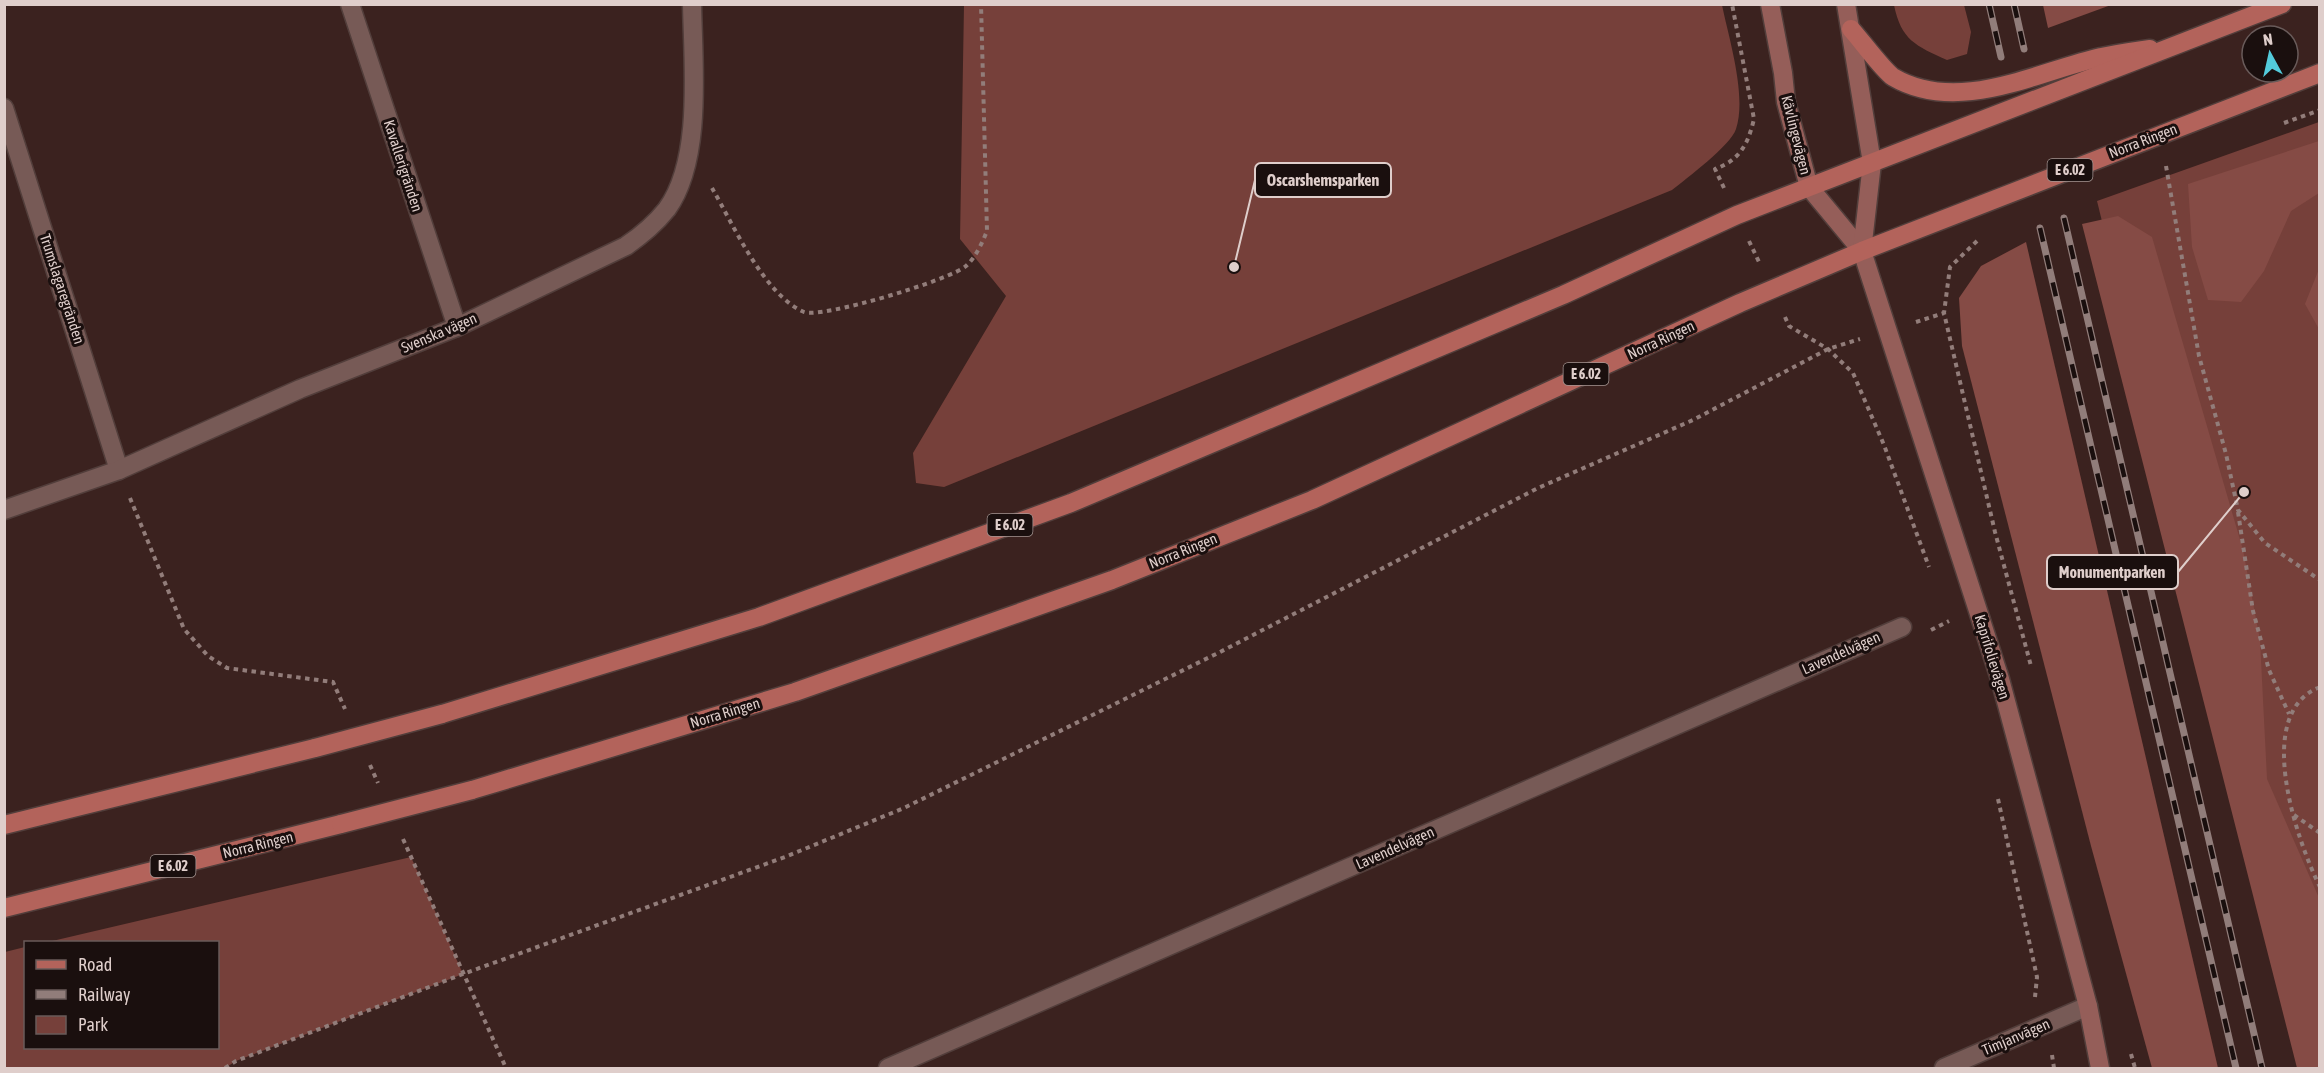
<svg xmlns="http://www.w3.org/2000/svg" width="2324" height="1073" viewBox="0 0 2324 1073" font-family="'Asap Condensed',sans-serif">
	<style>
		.green { fill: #76403a }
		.forest { fill: #854b45 }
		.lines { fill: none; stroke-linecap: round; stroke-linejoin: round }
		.street-casing { stroke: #523e3b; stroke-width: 21 }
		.secondary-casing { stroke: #523e3b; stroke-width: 21 }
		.primary-casing { stroke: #523e3b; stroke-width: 21 }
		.path { stroke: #927d7a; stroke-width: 4; stroke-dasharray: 4.5 4.5; stroke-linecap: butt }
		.street { stroke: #775a56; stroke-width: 18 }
		.secondary { stroke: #955e59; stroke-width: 18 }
		.primary { stroke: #b3635b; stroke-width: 18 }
		.rail-casing { stroke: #917d7a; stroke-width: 7 }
		.rail { stroke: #1a0f0e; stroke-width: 4.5; stroke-dasharray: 14; stroke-linecap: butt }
		.primary-bridge-casing { stroke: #523e3b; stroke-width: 21; stroke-linecap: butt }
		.primary-bridge { stroke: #b3635b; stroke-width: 18 }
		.labels { text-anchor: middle; stroke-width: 6; stroke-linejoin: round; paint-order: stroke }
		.shield { fill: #1a0f0e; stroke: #a49592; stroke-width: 1.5 }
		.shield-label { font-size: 14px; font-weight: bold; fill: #dfcecb }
		.street-label { font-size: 15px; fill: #dfcecb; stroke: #1a0f0e }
		.leader { fill: none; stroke: #dfcecb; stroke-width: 2 }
		.callout-dot { fill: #dfcecb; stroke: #1a0f0e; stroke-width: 2 }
		.callout { fill: #1a0f0e; stroke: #dfcecb; stroke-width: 2 }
		.callout-label { font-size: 16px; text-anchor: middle; font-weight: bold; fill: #dfcecb }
	</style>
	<rect width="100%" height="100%" fill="#3b221f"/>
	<g class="green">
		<path d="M964 5H1722C1729 39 1747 96 1736 129 1731 145 1686 179 1672 190L944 487 916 483 913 453 1006 296 960 239Z"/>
		<path d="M1894 5H1964L1971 32 1967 54 1947 60C1916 46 1901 40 1894 5Z"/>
		<polygon points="2319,122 2319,1061 2241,784 2097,201"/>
		<polygon points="411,857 463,974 236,1061 225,1068 5,1068 5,952 25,947 26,1048 218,1048 218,942 48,942"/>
	</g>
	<g class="forest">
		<polygon points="2043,5 2043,4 2111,5 2048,28"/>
		<polygon points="2319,141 2319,193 2291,211 2264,271 2241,302 2208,300 2192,247 2188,184"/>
		<polygon points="2118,216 2152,237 2243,550 2260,640 2267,779 2319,898 2319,1068 2297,1068 2082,224"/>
		<polygon points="2026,242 2218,1068 2152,1068 2091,846 1962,346 1959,298 1981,266"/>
		<polygon points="2319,269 2319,329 2305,304"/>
	</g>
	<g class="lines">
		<g class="street-casing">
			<g id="street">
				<polyline points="350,4 457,327"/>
				<polyline points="4,108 119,470"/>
				<path d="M4 510 119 470 300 389 457 327 626 246C642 235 655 224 667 209 703 159 693 64 692 4"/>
				<polyline points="888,1068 1902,627"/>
				<polyline points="1944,1068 2088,1006"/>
			</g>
		</g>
		<g class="secondary-casing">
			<g id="secondary">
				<polyline points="1770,4 1783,73 1786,102 1809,187 1862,251 2000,679 2088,1006 2100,1068"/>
				<polyline points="1846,4 1872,163 1862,251"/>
			</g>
		</g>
		<g class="primary-casing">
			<g id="primary">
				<path d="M1851 29C1861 40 1883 70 1893 77 1958 115 2036 72 2101 57 2117 54 2134 51 2150 49"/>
				<polyline points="442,714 759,617 1071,503 1563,295 1737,215 2282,4"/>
				<polyline points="472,790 795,692 1112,580 1312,500 1740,303 1862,251 2320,73"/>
				<polyline points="4,825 315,748"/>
				<polyline points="4,908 341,824"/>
			</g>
		</g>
		<g class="path">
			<polyline points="2284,123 2320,110"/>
			<polyline points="2166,166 2199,356 2226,454 2238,510 2265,543 2320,580"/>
			<path d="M712 188C733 224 764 295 804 312 821 319 950 280 966 266 976 257 982 243 987 231L981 4"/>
			<path d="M1724 188 1715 169C1740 160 1748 144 1754 119L1732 4"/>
			<polyline points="1749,241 1760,264"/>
			<polyline points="1977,241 1950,267 1944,313 1995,532 2031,666"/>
			<polyline points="1785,317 1789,326 1828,349 1853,373 1884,445 1929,567"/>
			<polyline points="1916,322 1944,313"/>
			<polyline points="130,498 184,629 208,656 227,668 333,682 345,709"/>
			<polyline points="2238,512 2253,611 2269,670 2289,714"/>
			<polyline points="1931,630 1949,621"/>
			<path d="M2320 687C2252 713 2297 841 2320 887"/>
			<polyline points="370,765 378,783"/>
			<polyline points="1998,799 2037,977 2035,997"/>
			<polyline points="2294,815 2320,833"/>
			<polyline points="403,839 506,1068"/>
			<polyline points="2131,1054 2135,1068"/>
			<polyline points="2052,1055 2054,1068"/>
			<polyline points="225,1068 236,1061 463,974 785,857 904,808 1220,652 1538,488 1693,420 1828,349 1860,339"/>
		</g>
		<use href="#street" class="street"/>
		<use href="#secondary" class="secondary"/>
		<use href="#primary" class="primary"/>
		<g class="rail-casing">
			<g id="rail">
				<polyline points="1989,4 2001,57"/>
				<polyline points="2014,4 2024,49"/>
				<polyline points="2064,218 2262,1068"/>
				<polyline points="2040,228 2236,1068"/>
			</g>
		</g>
		<use href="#rail" class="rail"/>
		<g class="primary-bridge-casing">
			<g id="primary-bridge">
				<polyline points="315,748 442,714"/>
				<polyline points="341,824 472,790"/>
			</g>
		</g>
		<use href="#primary-bridge" class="primary-bridge"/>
	</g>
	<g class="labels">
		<g class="shield">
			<rect x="2047.5" y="159" width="45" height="22" rx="4.5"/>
			<rect x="1563.5" y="363" width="45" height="22" rx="4.5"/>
			<rect x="987.5" y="514" width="45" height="22" rx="4.5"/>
			<rect x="150.5" y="855" width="45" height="22" rx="4.5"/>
		</g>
		<g class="shield-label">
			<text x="2070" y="175">E 6.02</text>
			<text x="1586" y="379">E 6.02</text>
			<text x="1010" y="530">E 6.02</text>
			<text x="173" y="871">E 6.02</text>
		</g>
		<g class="street-label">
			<text transform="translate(1796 135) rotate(76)" y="5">Kävlingevägen</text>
			<text transform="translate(2143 141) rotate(-21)" y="5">Norra Ringen</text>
			<text transform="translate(403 166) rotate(72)" y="5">Kavallerigränden</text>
			<text transform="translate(62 289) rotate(72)" y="5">Trumslagaregränden</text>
			<text transform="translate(439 333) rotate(-23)" y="5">Svenska vägen</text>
			<text transform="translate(1661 340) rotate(-25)" y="5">Norra Ringen</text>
			<text transform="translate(1183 551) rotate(-22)" y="5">Norra Ringen</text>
			<text transform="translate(1841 653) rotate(-24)" y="5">Lavendelvägen</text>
			<text transform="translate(1992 657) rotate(73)" y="5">Kaprifolievägen</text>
			<text transform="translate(725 713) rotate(-17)" y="5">Norra Ringen</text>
			<text transform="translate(258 845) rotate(-14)" y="5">Norra Ringen</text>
			<text transform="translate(1395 848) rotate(-24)" y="5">Lavendelvägen</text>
			<text transform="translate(2016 1037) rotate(-23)" y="5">Timjanvägen</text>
		</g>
	</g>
	<path class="leader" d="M1234 267L1255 180M2244 492L2178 572"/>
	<g class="callout-dot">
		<circle cx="1234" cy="267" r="6"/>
		<circle cx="2244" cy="492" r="6"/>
	</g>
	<g class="callout">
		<rect x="1255" y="163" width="136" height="34" rx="6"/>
		<rect x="2047" y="555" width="131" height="34" rx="6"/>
	</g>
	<g class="callout-label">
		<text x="1323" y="186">Oscarshemsparken</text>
		<text x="2112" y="578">Monumentparken</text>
	</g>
	<rect width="2324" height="1073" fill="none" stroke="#dfcecb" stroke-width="12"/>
	<rect x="24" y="941" width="195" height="108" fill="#1a0f0e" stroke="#695b5a" stroke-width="1.5"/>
	<rect x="36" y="960" width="30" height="9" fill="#b3635b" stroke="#695b5a" stroke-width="1.5"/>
	<text x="78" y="971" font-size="18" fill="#dfcecb">Road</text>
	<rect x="36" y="990" width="30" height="9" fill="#917d7a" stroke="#695b5a" stroke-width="1.5"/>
	<text x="78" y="1001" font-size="18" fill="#dfcecb">Railway</text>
	<rect x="36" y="1016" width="30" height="18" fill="#76403a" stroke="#695b5a" stroke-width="1.5"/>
	<text x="78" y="1031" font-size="18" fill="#dfcecb">Park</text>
	<g transform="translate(2270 54) rotate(352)"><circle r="28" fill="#1a0f0e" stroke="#695b5a" stroke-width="1.5"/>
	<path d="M0-4.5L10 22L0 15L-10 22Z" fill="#53cbdb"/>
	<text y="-9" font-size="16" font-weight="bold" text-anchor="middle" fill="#dfcecb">N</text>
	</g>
</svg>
